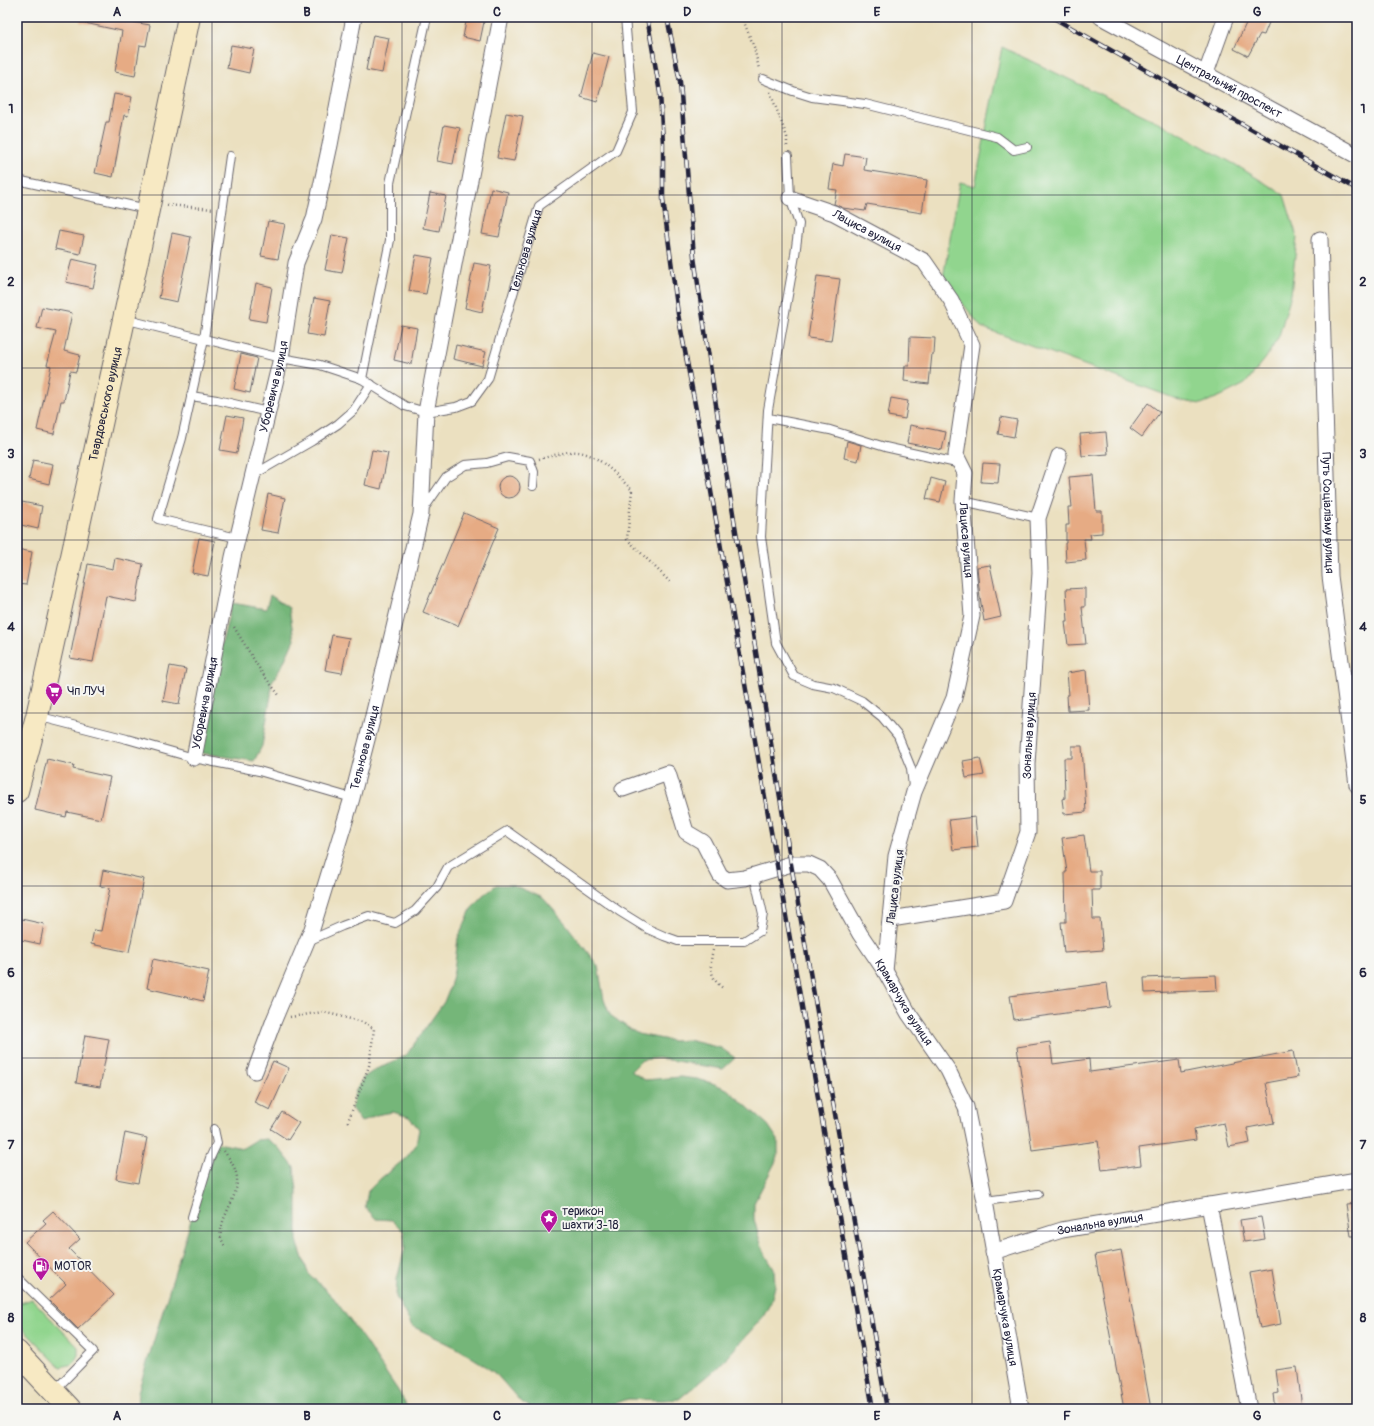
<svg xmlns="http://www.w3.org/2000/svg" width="1374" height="1426" viewBox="0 0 1374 1426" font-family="Pangolin,sans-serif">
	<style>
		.green { fill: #91d58e; stroke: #5a7c64 }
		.forest { fill: #74b679; stroke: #4b6c5a }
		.building { fill: #e6ab84 }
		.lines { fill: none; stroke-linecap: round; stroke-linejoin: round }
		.service-casing { stroke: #68646a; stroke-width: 10 }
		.minor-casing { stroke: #68646a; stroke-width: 17 }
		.secondary-casing { stroke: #68646a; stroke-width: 24 }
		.path { stroke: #68646a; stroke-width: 2.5; stroke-dasharray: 1 3; stroke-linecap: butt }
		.service { stroke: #fff; stroke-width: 8 }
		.minor { stroke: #fff; stroke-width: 15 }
		.secondary { stroke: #f7e9c3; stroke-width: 22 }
		.rail-casing { stroke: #22223b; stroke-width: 4.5 }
		.rail { stroke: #f6f6f2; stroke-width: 3; stroke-dasharray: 9; stroke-linecap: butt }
		.grid { fill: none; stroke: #22223b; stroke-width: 1; stroke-opacity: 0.55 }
		.labels { text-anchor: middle; stroke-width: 4; stroke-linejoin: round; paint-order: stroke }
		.street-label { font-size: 12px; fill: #22223b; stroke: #f6f6f2 }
		.poi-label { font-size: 12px; fill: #22223b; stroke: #f6f6f2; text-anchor: start }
		.neatline { fill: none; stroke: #22223b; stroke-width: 1.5 }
		.grid-label { font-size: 13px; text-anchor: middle; font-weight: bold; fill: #22223b }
	</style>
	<rect width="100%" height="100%" fill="#f6f6f2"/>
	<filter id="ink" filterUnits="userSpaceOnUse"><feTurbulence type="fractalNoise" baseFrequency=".025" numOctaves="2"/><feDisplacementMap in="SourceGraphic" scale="8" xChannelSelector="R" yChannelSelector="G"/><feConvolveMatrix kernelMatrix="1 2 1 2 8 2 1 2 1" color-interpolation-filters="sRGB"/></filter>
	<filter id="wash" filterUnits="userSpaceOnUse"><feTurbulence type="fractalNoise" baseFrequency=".012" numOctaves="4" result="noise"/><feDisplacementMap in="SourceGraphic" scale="16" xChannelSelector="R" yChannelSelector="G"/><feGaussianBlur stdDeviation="0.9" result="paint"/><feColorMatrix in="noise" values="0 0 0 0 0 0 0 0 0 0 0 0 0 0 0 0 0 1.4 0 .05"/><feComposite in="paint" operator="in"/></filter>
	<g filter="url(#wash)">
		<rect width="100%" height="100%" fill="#ebe0c0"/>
		<g class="green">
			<polygon points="1002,47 1162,124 1236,165 1284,195 1297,237 1291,294 1279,336 1266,358 1245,384 1221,396 1201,404 1182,401 981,327 943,278 960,182 975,186"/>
			<polygon points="17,1298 21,1303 32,1299 78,1347 78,1355 73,1364 60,1367 17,1323"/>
		</g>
		<g class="forest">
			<polygon points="270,595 289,608 294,640 282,666 271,683 271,695 262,746 254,761 195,752 232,603 266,609"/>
			<polygon points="496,885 513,885 543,898 566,924 598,966 604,1000 610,1015 624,1025 638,1034 673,1041 688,1040 721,1048 735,1058 723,1069 658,1058 642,1060 631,1071 645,1080 680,1077 697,1079 712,1083 727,1089 768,1125 778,1140 778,1157 754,1203 754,1219 759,1238 765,1254 774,1269 775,1286 771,1302 763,1317 719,1366 679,1399 663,1400 628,1399 599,1409 533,1409 520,1401 497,1375 484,1365 457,1348 412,1326 396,1297 397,1279 405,1248 404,1232 392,1220 376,1219 365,1207 368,1191 380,1179 406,1158 416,1145 419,1129 409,1117 393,1112 376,1115 361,1122 352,1109 355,1092 363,1078 376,1069 392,1063 407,1054 444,1002 450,987 454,971 458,938 465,923 472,907 483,895"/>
			<polygon points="267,1139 278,1147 294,1167 297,1190 297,1241 308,1273 333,1297 364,1340 401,1395 408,1409 137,1409 138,1392 210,1158 217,1143 243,1148 256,1140"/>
		</g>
		<g id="blocks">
			<g class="building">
				<polygon points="81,17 117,17 116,19 150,25 146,46 140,45 135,76 115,72 122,31 80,22"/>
				<polygon points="467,17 485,17 480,41 463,37"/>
				<polygon points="1249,17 1263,17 1270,20 1264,35 1260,34 1248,56 1234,49"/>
				<polygon points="373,35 389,38 382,73 366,70"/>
				<polygon points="231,45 254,49 249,73 227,68"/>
				<polygon points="593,53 609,57 597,102 581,97"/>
				<polygon points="114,94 132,97 128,116 124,115 113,177 95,173 106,122 109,122"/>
				<polygon points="506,113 523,116 514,161 497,158"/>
				<polygon points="444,125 460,128 453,164 437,161"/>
				<polygon points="845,154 866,157 864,170 927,180 922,213 867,204 865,211 843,208 834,204 837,190 829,189 833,164 843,166"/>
				<polygon points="491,188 508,192 499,237 482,234"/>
				<polygon points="430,193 446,196 439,231 423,228"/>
				<polygon points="268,221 285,224 278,259 261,256"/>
				<polygon points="59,231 84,236 80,254 55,249"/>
				<polygon points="172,233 191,237 177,302 159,298"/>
				<polygon points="332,235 349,238 342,273 325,270"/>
				<polygon points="416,255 433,258 426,294 409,291"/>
				<polygon points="72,259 98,265 93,288 66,282"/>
				<polygon points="474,263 491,266 482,312 465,308"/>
				<polygon points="817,276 840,279 831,341 808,338"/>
				<polygon points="256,283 272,287 266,322 249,319"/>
				<polygon points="314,298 330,301 324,337 307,334"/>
				<polygon points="42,307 72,313 64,351 80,355 76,372 70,371 64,401 61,401 54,434 37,430 51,366 47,365 56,332 37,328"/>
				<polygon points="401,325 417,328 411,364 394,360"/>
				<polygon points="910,337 935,338 934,354 932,354 929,384 904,381 905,366 909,366"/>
				<polygon points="456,345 486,352 482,366 453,359"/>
				<polygon points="241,354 257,358 250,393 234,389"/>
				<polygon points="891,398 908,401 905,419 888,416"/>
				<polygon points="1148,403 1160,412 1142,437 1130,428"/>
				<polygon points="227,415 243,418 237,453 220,450"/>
				<polygon points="1001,417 1017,420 1014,437 998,434"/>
				<polygon points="910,425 946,432 942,450 907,443"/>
				<polygon points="1106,432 1108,454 1082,456 1080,434"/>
				<polygon points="847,441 861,445 858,461 844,458"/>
				<polygon points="372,450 388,453 381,489 365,485"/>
				<polygon points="33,460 53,464 49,484 29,479"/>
				<polygon points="983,463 1000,464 998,483 981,482"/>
				<polygon points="1093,475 1096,511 1102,511 1102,533 1090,534 1091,539 1084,539 1086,560 1066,562 1065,543 1066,543 1066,525 1069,525 1068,507 1072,507 1069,477"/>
				<circle cx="509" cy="487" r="11"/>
				<polygon points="931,478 945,482 940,502 926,499"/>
				<polygon points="268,494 285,498 278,533 261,530"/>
				<polygon points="22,502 42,506 38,529 17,524"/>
				<polygon points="464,513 499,528 458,626 423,612"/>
				<polygon points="199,538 215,541 208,576 192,573"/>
				<polygon points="17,549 32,552 26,585 17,584"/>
				<polygon points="115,558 143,564 136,602 106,596 93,662 70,658 88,564 113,569"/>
				<polygon points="990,565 1001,617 984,621 980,597 977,567"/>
				<polygon points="1085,588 1085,607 1082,607 1086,644 1068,645 1065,622 1068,622 1066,589"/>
				<polygon points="332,635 349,638 342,673 325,670"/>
				<polygon points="170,666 186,669 179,704 163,701"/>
				<polygon points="1086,670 1089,710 1068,711 1067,695 1069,695 1067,673"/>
				<polygon points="1072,746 1082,746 1086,812 1064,814 1062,799 1065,798 1064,758 1072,758"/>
				<polygon points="980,758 984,775 966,778 963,761"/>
				<polygon points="47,759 74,765 73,769 110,777 101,819 67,812 66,817 35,810"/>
				<polygon points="975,817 978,847 953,850 949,820"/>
				<polygon points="1084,835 1089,871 1100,871 1100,890 1092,890 1093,919 1100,919 1103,950 1064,953 1061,922 1066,922 1065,872 1067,872 1062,838"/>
				<polygon points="103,870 144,879 129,952 91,944 94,930 101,931 110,888 100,886"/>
				<polygon points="17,918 44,924 40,944 17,939"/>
				<polygon points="153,959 209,971 203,1001 147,988"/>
				<polygon points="1216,975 1217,990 1145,993 1144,978"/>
				<polygon points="1107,983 1110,1007 1014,1020 1010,996"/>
				<polygon points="85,1035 109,1039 100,1087 76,1083"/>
				<polygon points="1050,1042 1053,1064 1089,1059 1090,1072 1179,1060 1181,1073 1293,1051 1298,1077 1266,1083 1274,1123 1247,1128 1250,1143 1229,1147 1224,1123 1194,1129 1196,1140 1139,1148 1141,1165 1102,1170 1098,1141 1032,1150 1017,1047"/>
				<polygon points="273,1061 289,1068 270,1110 254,1102"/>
				<polygon points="282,1112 299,1123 288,1140 271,1129"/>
				<polygon points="125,1133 147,1138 138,1183 116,1179"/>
				<polygon points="1357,1203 1357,1236 1351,1236 1346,1204"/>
				<polygon points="53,1211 80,1239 69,1249 114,1295 78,1329 49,1300 66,1284 25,1242 46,1223 43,1220"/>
				<polygon points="1261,1217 1265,1239 1244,1242 1240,1220"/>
				<polygon points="1121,1250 1141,1354 1151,1409 1124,1409 1095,1255"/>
				<polygon points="1272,1269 1281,1324 1260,1328 1249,1273"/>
				<polygon points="1297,1367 1302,1408 1275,1409 1273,1394 1279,1393 1276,1370"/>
			</g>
		</g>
	</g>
	<g filter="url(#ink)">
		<use href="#blocks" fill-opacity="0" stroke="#68646a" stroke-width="1"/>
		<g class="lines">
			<g class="service-casing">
				<g id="service">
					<polyline points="763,79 793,91 812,97 865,104 997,137 1014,150 1027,147"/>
					<polyline points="230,156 204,339 182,438 158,519 237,538"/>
					<polyline points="788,156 790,198 799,224 795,255 768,410 761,537 776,643 794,676 813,684 834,688 862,701 882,717 898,736 911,768 913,787"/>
					<polyline points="17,180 147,209"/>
					<path id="s1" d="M124 319 281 358 320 365 362 379 405 406 426 412 456 407 472 401 488 379 539 206 616 151 633 112 625 17"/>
					<polyline points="362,379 390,240 390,183 427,17"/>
					<polyline points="191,396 217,400 268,412"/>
					<polyline points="768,418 830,430 885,447 961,464"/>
					<polyline points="253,475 312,441 338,424 354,410 371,384"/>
					<polyline points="963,501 1038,518"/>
					<polyline points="423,510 446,477 465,465 487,463 508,457 530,461 534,472 533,486"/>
					<polyline points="37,716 127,739 194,758 259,771 352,798"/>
					<polyline points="308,941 342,926 369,916 395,923 415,911 437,887 448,867 507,831 619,911 648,929 664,936 678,941 744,941 760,931 763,914 754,875"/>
					<polyline points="985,1201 1038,1194"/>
					<polyline points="192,1217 210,1158 217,1143 214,1129"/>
					<polyline points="17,1277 93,1351 54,1391"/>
				</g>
			</g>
			<g class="minor-casing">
				<g id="minor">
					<path id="s2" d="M1101 17 1357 156"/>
					<polyline points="1206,73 1226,17"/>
					<path id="s3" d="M790 198 834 213 924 261 951 300 972 345 956 455 965 473 963 501 972 616 954 698 914 792 896 856 885 971"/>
					<path id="s4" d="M1320 239 1330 576 1357 785"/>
					<path id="s5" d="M194 758 233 557 281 358 296 263 314 219 330 145 354 17"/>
					<path id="s6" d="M623 789 668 773 686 832 703 842 720 875 727 880 745 878 791 864H809L820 869 830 880 860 934 885 971 909 1014 948 1070 966 1107 985 1201 1021 1409"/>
					<path id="s7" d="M891 919 1004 901 1028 832 1027 764 1040 573 1038 518 1059 456"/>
					<path id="s8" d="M255 1071 274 1020 312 929 352 798 371 724 421 514 426 412 501 17"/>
					<polyline points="1209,1205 1249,1409"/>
					<path id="s9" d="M993 1252 1062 1230 1357 1180"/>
				</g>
			</g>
			<g class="secondary-casing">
				<g id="secondary">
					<path id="s10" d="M17 791 37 716 148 210 189 17"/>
					<polyline points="17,1352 70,1409"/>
				</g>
			</g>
			<g class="path">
				<polyline points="742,17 754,47 759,69"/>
				<polyline points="770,92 787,137 787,146"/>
				<polyline points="167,205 214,209"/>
				<path d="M539 459C549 457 559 453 570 452 595 449 615 474 632 490L627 539 672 584"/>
				<polyline points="234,627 262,673 279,695"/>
				<path d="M713 950C709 965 710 979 723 988"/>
				<polyline points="290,1017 323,1012 363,1022 374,1029 369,1066 347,1124"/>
				<path d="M224 1151C229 1158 237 1169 237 1179 238 1199 218 1219 221 1238 222 1241 224 1244 225 1247"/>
			</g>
			<use href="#service" class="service"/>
			<use href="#minor" class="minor"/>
			<use href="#secondary" class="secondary"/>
			<g class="rail-casing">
				<g id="rail">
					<polyline points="647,17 660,93 663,143 663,199 678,314 706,463 873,1409"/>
					<polyline points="667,17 680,82 694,257 724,459 791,864 887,1409"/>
					<polyline points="1052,17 1357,189"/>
				</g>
			</g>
			<use href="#rail" class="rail"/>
		</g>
	</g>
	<path class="grid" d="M212 17V1409M402 17V1409M592 17V1409M782 17V1409M972 17V1409M1162 17V1409M17 195H1357M17 368H1357M17 540H1357M17 713H1357M17 886H1357M17 1058H1357M17 1231H1357"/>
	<defs>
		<g id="supermarket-pin" transform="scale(0.9)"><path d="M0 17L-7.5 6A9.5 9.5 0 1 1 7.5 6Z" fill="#b5179e" stroke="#f6f6f2"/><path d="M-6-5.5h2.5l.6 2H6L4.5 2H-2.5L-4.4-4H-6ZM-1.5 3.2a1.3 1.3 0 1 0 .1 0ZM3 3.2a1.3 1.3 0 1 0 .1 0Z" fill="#fff"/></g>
		<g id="sight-pin" transform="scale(0.9)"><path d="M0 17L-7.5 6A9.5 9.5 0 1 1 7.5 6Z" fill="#b5179e" stroke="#f6f6f2"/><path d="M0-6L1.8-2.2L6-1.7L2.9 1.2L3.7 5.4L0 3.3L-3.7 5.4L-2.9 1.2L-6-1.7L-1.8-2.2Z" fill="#fff"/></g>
		<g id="fuel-pin" transform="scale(0.9)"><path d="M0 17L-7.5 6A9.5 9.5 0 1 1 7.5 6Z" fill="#b5179e" stroke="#f6f6f2"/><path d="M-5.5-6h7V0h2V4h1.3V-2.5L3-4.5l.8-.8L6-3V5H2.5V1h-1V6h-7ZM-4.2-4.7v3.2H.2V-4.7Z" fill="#fff"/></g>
	</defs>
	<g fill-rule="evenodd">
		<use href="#supermarket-pin" x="54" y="691"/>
		<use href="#sight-pin" x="549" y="1218"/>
		<use href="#fuel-pin" x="41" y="1266"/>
	</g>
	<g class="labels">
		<g class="street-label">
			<text dy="4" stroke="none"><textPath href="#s2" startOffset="146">Центральний проспект</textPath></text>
			<text dy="4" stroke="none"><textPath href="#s3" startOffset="84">Лациса вулиця</textPath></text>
			<text dy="4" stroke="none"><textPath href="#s1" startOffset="526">Тельнова вулиця</textPath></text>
			<text dy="4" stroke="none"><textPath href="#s5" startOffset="380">Уборевича вулиця</textPath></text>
			<text dy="4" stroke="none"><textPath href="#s10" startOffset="397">Твардовського вулиця</textPath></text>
			<text dy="4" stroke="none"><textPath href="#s4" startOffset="274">Путь Соціалізму вулиця</textPath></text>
			<text dy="4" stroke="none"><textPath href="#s3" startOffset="444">Лациса вулиця</textPath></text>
			<text dy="4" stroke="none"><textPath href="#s5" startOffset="56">Уборевича вулиця</textPath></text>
			<text dy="4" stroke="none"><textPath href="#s7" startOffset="284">Зональна вулиця</textPath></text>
			<text dy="4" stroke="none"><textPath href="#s8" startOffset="342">Тельнова вулиця</textPath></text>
			<text transform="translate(895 887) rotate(-83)" y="4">Лациса вулиця</text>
			<text dy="4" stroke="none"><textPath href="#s6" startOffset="429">Крамарчука вулиця</textPath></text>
			<text dy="4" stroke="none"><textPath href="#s9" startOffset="111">Зональна вулиця</textPath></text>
			<text dy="4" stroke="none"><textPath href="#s6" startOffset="765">Крамарчука вулиця</textPath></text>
		</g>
		<g class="poi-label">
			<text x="67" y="695">Чп ЛУЧ</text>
			<text x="562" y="1215">терикон<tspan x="562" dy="14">шахти 3-18</tspan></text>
			<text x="54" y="1270">MOTOR</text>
		</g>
	</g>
	<rect width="1374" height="1426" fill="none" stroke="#f6f6f2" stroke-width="44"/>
	<rect x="22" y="22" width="1330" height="1382" class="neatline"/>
	<g class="grid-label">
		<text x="117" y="16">A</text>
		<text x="307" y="16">B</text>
		<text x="497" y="16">C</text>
		<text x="687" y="16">D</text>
		<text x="877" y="16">E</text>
		<text x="1067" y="16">F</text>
		<text x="1257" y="16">G</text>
		<text x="11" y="113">1</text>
		<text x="1363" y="113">1</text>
		<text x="11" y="286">2</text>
		<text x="1363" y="286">2</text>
		<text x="11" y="458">3</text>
		<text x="1363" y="458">3</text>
		<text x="11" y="631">4</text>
		<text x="1363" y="631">4</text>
		<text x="11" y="804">5</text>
		<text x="1363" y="804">5</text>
		<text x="11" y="977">6</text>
		<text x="1363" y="977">6</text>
		<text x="11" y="1149">7</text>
		<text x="1363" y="1149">7</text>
		<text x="11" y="1322">8</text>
		<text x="1363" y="1322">8</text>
		<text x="117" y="1420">A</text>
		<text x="307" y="1420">B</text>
		<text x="497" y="1420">C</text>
		<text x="687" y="1420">D</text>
		<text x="877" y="1420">E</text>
		<text x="1067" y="1420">F</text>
		<text x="1257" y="1420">G</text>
	</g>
</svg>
